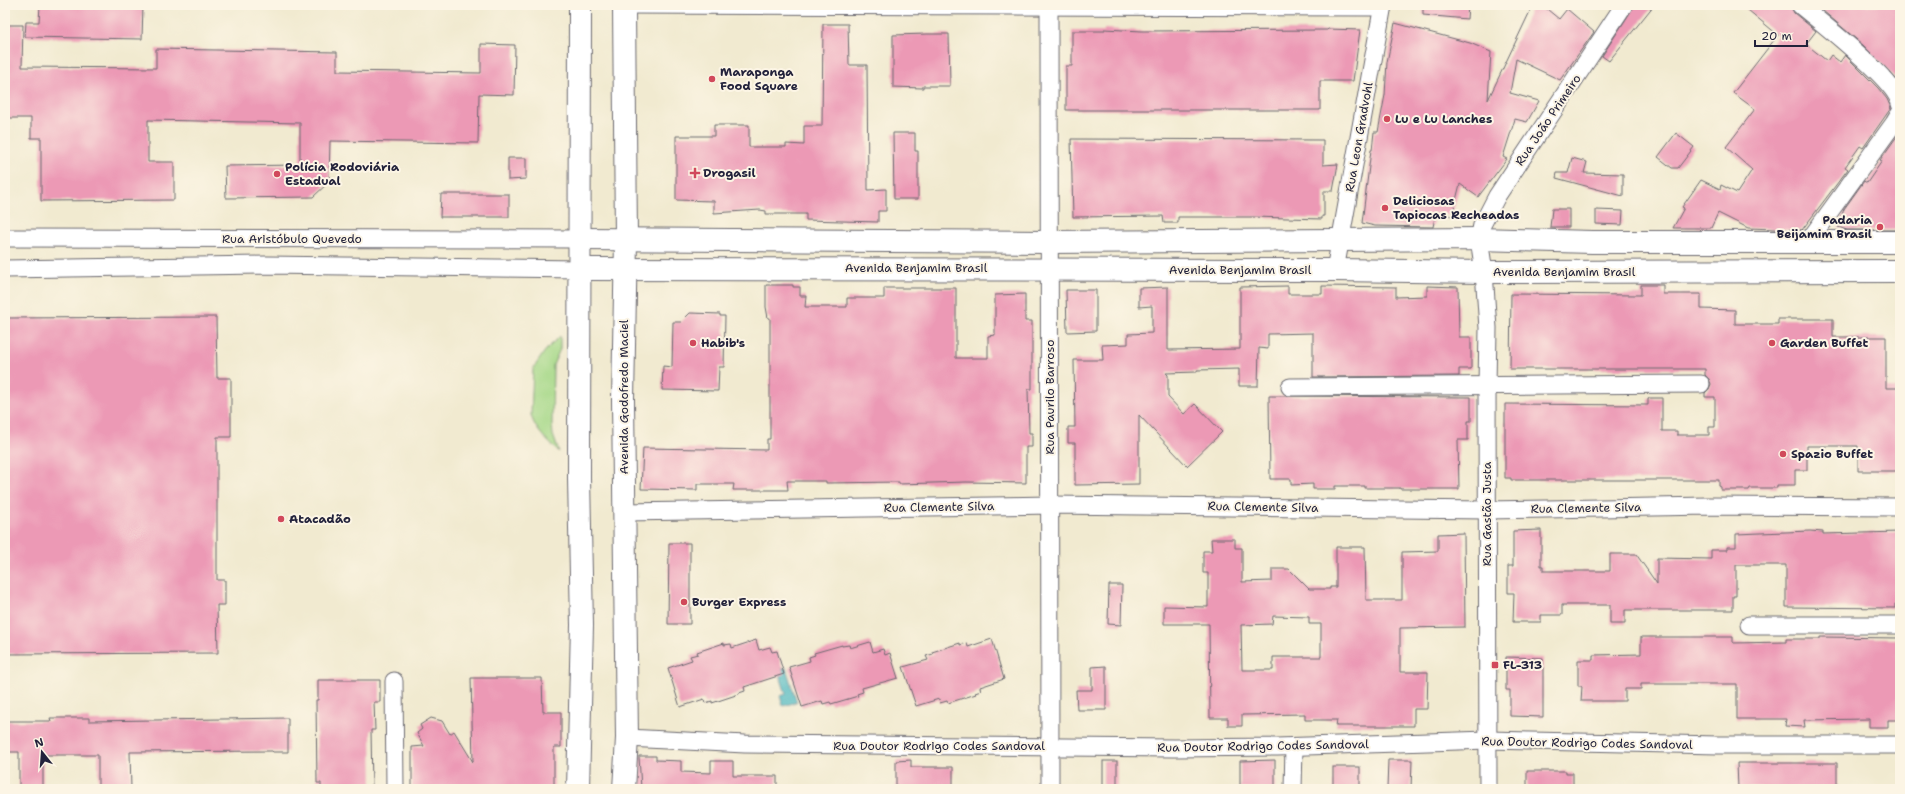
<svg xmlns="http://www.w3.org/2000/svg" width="1905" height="794" viewBox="0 0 1905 794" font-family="'Shantell Sans',sans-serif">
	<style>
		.green { fill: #a6d888; stroke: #647d62 }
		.water { fill: #47b6bf; stroke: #346c7d }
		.building { fill: #ec99b5; fill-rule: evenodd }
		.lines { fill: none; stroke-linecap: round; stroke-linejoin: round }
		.minor-casing { stroke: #6a686f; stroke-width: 19 }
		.major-casing { stroke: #6a686f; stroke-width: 24 }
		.minor { stroke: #fff; stroke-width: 17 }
		.major { stroke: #fff; stroke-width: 22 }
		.poi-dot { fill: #d1495b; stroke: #fcf5e5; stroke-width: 1.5 }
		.labels { text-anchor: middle; stroke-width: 4; stroke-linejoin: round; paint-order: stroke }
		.poi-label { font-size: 12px; font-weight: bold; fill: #22223b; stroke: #fcf5e5; text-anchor: start }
		.street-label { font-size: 12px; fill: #22223b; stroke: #fcf5e5 }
	</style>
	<rect width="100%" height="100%" fill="#fcf5e5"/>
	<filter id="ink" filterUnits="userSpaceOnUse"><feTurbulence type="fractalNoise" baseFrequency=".025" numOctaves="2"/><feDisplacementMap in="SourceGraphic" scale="8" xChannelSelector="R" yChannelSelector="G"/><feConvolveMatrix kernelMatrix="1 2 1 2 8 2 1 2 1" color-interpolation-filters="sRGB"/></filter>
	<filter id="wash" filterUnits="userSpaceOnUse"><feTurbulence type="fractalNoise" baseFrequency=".012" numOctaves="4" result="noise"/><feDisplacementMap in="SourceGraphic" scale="16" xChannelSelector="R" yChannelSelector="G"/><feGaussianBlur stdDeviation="0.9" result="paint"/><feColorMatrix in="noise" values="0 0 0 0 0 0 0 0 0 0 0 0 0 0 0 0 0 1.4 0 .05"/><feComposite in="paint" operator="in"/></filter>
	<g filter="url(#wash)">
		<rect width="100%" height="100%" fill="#f1ead0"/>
		<path class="green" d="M560 336V349L553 365 552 425 553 435 559 452C548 441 535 431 531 415L533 369 545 351Z"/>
		<polygon class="water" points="786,668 797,702 783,706 780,696 786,694 778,670"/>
		<g id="blocks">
			<g class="building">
				<polygon points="40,5 143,5 142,39 25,37 26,22 39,22"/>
				<polygon points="1423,5 1468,5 1467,19 1423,15"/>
				<polygon points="1533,5 1542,5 1559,19 1567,9 1594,32 1560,80 1516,59 1510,93 1539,101 1527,122 1515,119 1503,157 1507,159 1478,197 1460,184 1452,216 1436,212 1433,227 1375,226 1362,223 1371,150 1372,150 1374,132 1378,132 1385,95 1387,62 1395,23 1470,43 1491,52 1488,100"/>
				<polygon points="1635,5 1654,5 1609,61 1602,56"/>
				<polygon points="1742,5 1790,5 1794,13 1816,31 1806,44 1827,61 1831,55 1840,62 1845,55 1878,88 1887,99 1891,108 1863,148 1860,146 1845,167 1848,169 1802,230 1748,228 1718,213 1711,228 1673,228 1684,208 1682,207 1701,180 1720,189 1721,185 1737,193 1752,170 1726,147 1755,109 1733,93 1778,35"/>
				<polygon points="1816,5 1900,5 1900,83 1863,45"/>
				<polygon points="823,24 848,24 849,65 867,65 868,190 886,189 886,211 878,211 878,222 806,220 806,214 766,214 766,211 760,210 714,213 714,201 676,200 676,136 714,136 714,125 749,125 749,147 786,147 786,144 804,145 804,126 822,126"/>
				<polygon points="5,25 23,25 22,67 156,68 156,49 337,52 337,71 481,73 481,44 515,45 514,95 479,94 478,143 330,141 329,182 313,197 226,198 225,166 300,165 300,123 148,120 148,162 174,162 174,200 41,201 41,138 31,138 31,118 5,118"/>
				<polygon points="1104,29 1142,31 1327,30 1328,29 1360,30 1353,81 1320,81 1320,110 1066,110 1066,66 1072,66 1072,31 1104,31"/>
				<polygon points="927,34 949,34 950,86 923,86 923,88 893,87 893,35"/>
				<polygon points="1900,132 1900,210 1898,219 1900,220 1900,230 1847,230 1838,227 1844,209 1864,181 1867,183 1882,161 1880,160"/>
				<polygon points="893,133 915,133 915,151 918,151 918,199 894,199"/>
				<polygon points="1676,133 1694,147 1678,168 1672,168 1658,157"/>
				<polygon points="1071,139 1323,140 1323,165 1338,164 1333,191 1324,191 1324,216 1322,216 1322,219 1253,217 1178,217 1178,223 1164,223 1163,216 1073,217"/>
				<polygon points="508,158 526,158 526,179 508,180"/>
				<polygon points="1572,158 1587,162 1584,173 1623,174 1623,196 1556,178 1557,173 1568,173"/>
				<polygon points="441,194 509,194 509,217 440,217"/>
				<polygon points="1552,209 1569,209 1569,227 1550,227"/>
				<polygon points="1596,210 1623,211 1622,225 1596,224"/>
				<polygon points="766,285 793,285 793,287 800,287 800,296 806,296 805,307 847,307 847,298 884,298 884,288 956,288 956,358 988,358 988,336 995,335 995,295 1025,294 1025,321 1032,321 1032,389 1028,389 1029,433 1032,433 1032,447 1026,447 1026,483 966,482 899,484 899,482 826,483 826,481 787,481 788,490 733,490 734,484 697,484 697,490 641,489 643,448 767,450 767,439 770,439 770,318 768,318 766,307"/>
				<polygon points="1641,285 1663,285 1663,294 1701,294 1701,309 1735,310 1735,324 1778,324 1778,319 1833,319 1833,337 1886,337 1886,388 1900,388 1900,471 1858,471 1858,446 1807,446 1807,470 1795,470 1795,485 1777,485 1777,488 1750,488 1749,490 1721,490 1721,487 1719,486 1719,480 1511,480 1511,478 1505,478 1505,404 1648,405 1648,398 1662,398 1662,431 1677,431 1677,435 1709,435 1709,427 1715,427 1715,397 1705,397 1705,393 1709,389 1711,384 1709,379 1705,375 1705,369 1510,369 1511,294 1641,295"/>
				<polygon points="1288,286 1288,294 1322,294 1322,286 1396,287 1396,297 1427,296 1427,286 1458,287 1459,337 1471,337 1471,369 1459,369 1459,376 1313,377 1313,333 1268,334 1268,349 1259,348 1258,386 1239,386 1239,369 1197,370 1197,372 1166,373 1168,375 1168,397 1184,414 1195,404 1222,432 1187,466 1139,415 1139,484 1075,485 1075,443 1068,443 1068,427 1075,427 1074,360 1103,360 1102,345 1128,344 1128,334 1152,333 1152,306 1139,307 1139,288 1168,287 1168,350 1240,349 1240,287"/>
				<polygon points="1066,290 1096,290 1096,331 1067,332"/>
				<polygon points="690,313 720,314 720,316 725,316 724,367 719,367 718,391 662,390 663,366 672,367 673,322 681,322"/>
				<polygon points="216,317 217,378 231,378 231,437 217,437 217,580 225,580 225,605 217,605 218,653 5,654 5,318"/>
				<polygon points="1269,396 1471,397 1471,421 1468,421 1468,440 1458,440 1459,489 1400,489 1400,488 1365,488 1365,486 1335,486 1335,489 1313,489 1313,484 1291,485 1291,479 1270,479"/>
				<polygon points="1541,530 1541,566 1543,566 1543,571 1610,571 1610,554 1636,554 1657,584 1657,558 1711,559 1711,550 1727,550 1727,547 1736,547 1736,534 1810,531 1823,532 1823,534 1900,532 1900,604 1895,604 1895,608 1786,607 1786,565 1736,565 1736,596 1733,596 1733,610 1625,610 1625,624 1610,624 1610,605 1562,605 1562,615 1541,615 1541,622 1513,622 1514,593 1508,593 1508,566 1513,566 1513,531"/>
				<path d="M1464 533 1465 627 1400 628V672H1428L1427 709H1414V726H1336L1337 720H1305V714L1242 715V726H1228V718H1210L1209 624H1164V606L1208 607V573H1203V551H1212L1211 539H1235V548H1242V582L1272 581V569H1289L1309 589H1330V587H1336V547H1365L1366 600H1402V552L1438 551V534ZM1273 616 1309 617V624H1321V657H1273V670H1242L1241 625 1272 624Z"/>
				<polygon points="669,543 690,543 690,624 668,624"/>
				<polygon points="1109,585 1122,585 1121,625 1108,624"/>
				<polygon points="1641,637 1733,637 1733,643 1786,642 1786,639 1820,639 1820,637 1900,638 1900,720 1888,720 1888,727 1869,727 1869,719 1804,720 1805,727 1785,726 1786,719 1737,719 1737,684 1641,684 1641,689 1625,689 1625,701 1581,701 1582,686 1578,686 1578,660 1593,660 1593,655 1641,654"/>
				<polygon points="992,639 1004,679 980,687 981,691 975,693 976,694 948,703 947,701 940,703 939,699 916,706 903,667 928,660 926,656 933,654 932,652 960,643 960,645 967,643 968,647"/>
				<polygon points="756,640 759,650 770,647 772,652 777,651 784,674 744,687 745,691 739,693 739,694 712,703 712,701 705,703 704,699 680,707 668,668 692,660 690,656 698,654 697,652 724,643 724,645 731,644 732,648"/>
				<polygon points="870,642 873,652 883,649 885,655 890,653 898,678 862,688 863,692 857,694 858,696 831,704 830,702 823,704 822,701 802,707 789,667 810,661 809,657 815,655 814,653 842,645 842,646 849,645 850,648"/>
				<polygon points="1506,657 1543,658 1543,717 1510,716 1510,690 1506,690"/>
				<polygon points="1106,666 1106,710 1077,710 1076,690 1092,690 1092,667"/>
				<polygon points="471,678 542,678 543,712 561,712 561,747 554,747 554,789 412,789 412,747 424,746 417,733 422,729 420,725 431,718 442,721 450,734 454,731 473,762"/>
				<polygon points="318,680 380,680 380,702 374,702 375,730 371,730 372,789 321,789 321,783 317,783 316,700 318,700"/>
				<polygon points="50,718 89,718 89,721 288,718 288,752 273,752 272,751 130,752 131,789 98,789 98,755 43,755 43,789 19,789 19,752 5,752 5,721 51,721"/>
				<polygon points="639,756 656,756 656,760 681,761 681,772 711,773 711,761 733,761 733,776 777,776 777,789 641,789"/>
				<polygon points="911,760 911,767 953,767 953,789 896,789 896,761"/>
				<polygon points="1275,760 1275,789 1240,788 1240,761"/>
				<polygon points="1388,760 1412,760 1411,789 1387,789"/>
				<rect x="1103" y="761" width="14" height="28"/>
				<polygon points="1737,763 1837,763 1837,788 1738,788"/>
				<rect x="1333" y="767" width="27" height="22"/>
				<polygon points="1527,771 1566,771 1566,773 1573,773 1573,789 1527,789"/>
			</g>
		</g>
	</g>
	<g filter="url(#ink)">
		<use href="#blocks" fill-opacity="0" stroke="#6a686f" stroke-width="1"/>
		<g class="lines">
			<g class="minor-casing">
				<g id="minor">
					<polyline points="625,5 1383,7"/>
					<polyline points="1049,5 1050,789"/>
					<path d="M1800 5C1820 22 1897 81 1900 104"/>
					<polyline points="5,238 580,239"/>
					<polyline points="1807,243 1894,123 1900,113"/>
					<polyline points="5,269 267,265 579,269"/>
					<polyline points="1335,270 1383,5"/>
					<polyline points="1290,387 1701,384"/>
					<polyline points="625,512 1050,505 1487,510 1708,506 1900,507"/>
					<polyline points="1749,625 1900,625"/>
					<polyline points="394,681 395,789"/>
					<polyline points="627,738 745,744 1174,748 1277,747 1488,740 1718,745 1900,745"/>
					<polyline points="1293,789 1294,747"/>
					<polyline points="1488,789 1487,386 1488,328 1484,272 1479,239 1482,225 1497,196 1624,5"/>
				</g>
			</g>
			<g class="major-casing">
				<g id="major">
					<polyline points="580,239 1048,242 1479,239 1592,242 1900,242"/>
					<polyline points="579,269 1335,270 1484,272 1900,271"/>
					<polyline points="578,789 582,625 579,478 580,5"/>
					<polyline points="624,789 627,738 623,400 626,239 624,5"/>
				</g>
			</g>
			<use href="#minor" class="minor"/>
			<use href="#major" class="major"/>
		</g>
	</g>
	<g class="poi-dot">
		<circle cx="712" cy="79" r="4"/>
		<circle cx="1387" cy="119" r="4"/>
		<path d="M693 167h4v4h4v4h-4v4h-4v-4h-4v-4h4z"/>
		<circle cx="277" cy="174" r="4"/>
		<circle cx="1385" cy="208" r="4"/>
		<circle cx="1880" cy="227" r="4"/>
		<circle cx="693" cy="343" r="4"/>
		<circle cx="1772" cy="343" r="4"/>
		<circle cx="1783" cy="454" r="4"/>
		<circle cx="281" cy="519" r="4"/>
		<circle cx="684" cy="602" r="4"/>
		<rect x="1491" y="661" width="8" height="8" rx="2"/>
	</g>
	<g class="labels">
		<g class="poi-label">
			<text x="720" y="76">Maraponga<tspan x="720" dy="14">Food Square</tspan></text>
			<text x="1395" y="123">Lu e Lu Lanches</text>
			<text x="285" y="171">Polícia Rodoviária<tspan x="285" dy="14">Estadual</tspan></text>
			<text x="703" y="177">Drogasil</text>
			<text x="1393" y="205">Deliciosas<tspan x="1393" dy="14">Tapiocas Recheadas</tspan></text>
			<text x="1872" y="224" text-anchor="end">Padaria<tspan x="1872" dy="14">Beijamim Brasil</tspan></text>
			<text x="701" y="347">Habib's</text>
			<text x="1780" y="347">Garden Buffet</text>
			<text x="1791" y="458">Spazio Buffet</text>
			<text x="289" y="523">Atacadão</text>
			<text x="692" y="606">Burger Express</text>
			<text x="1503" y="669">FL-313</text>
		</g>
		<g class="street-label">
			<text transform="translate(1548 120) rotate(-56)" y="4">Rua João Primeiro</text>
			<text transform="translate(1359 137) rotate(-80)" y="4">Rua Leon Gradvohl</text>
			<text x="292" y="243">Rua Aristóbulo Quevedo</text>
			<text x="916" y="272">Avenida Benjamim Brasil</text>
			<text x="1240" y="274">Avenida Benjamim Brasil</text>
			<text x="1564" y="276">Avenida Benjamim Brasil</text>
			<text transform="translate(624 397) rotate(-90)" y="4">Avenida Godofredo Maciel</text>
			<text transform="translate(1050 397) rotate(-90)" y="4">Rua Paurilo Barroso</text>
			<text transform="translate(939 507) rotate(-1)" y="4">Rua Clemente Silva</text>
			<text transform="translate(1263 507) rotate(1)" y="4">Rua Clemente Silva</text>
			<text transform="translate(1586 508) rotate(-1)" y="4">Rua Clemente Silva</text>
			<text transform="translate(1487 514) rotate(-90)" y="4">Rua Gastão Justa</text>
			<text transform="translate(1587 743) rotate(1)" y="4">Rua Doutor Rodrigo Codes Sandoval</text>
			<text x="939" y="750">Rua Doutor Rodrigo Codes Sandoval</text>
			<text transform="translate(1263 746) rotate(-1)" y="4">Rua Doutor Rodrigo Codes Sandoval</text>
		</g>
	</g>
	<rect width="1905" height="794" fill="none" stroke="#fcf5e5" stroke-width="20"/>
	<g transform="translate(42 752) rotate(343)" stroke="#fcf5e5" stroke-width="3" paint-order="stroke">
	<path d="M0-3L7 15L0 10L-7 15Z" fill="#22223b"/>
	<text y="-6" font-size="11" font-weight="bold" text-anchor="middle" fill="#22223b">N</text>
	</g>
	<path d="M1755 40v6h52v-6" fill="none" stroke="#22223b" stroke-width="2"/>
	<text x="1761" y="40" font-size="12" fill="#22223b" stroke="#fcf5e5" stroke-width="3" paint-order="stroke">20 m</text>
</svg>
